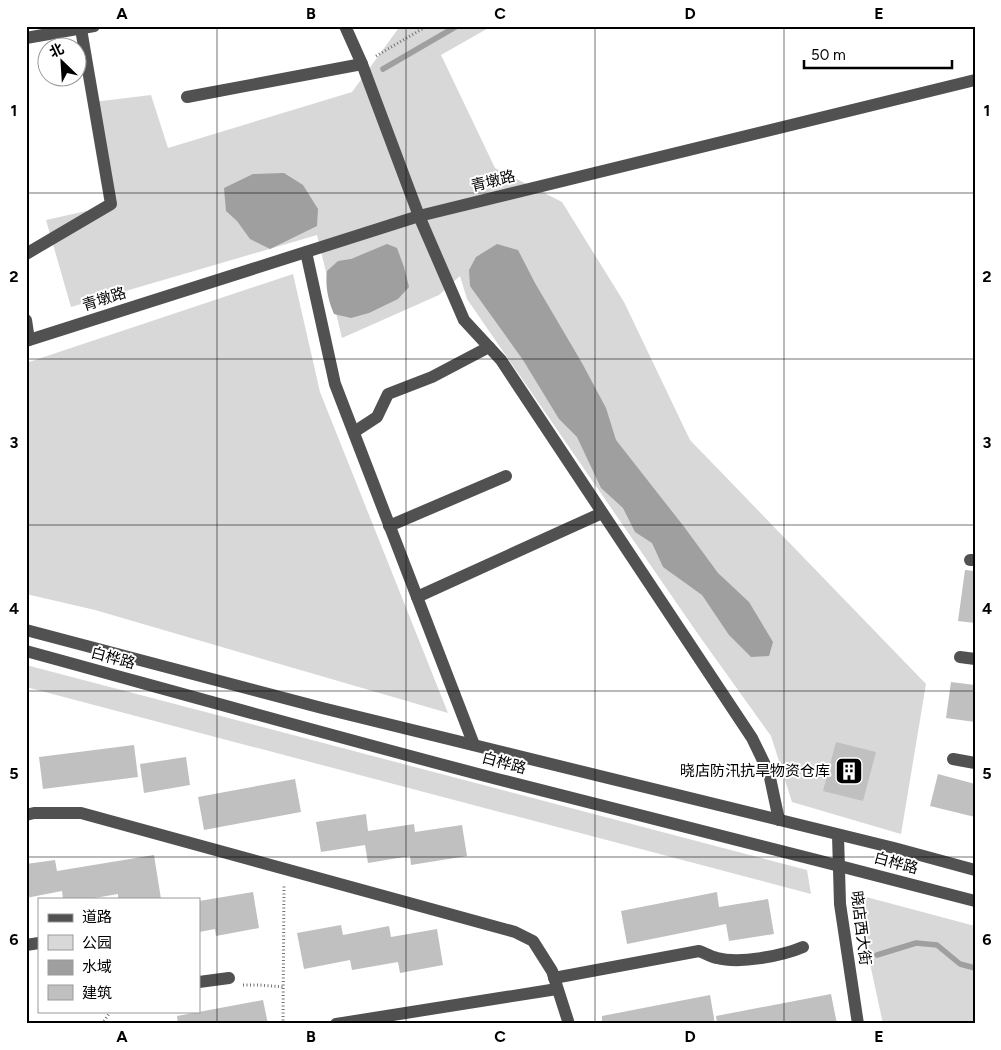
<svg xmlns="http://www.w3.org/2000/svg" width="1001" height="1050" viewBox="0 0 1001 1050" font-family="Figtree,'Noto Sans SC',sans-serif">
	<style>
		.green { fill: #d8d8d8 }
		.water { fill: #9f9f9f }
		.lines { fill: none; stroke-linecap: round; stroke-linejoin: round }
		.stream { stroke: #9f9f9f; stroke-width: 5.5 }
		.building { fill: #c0c0c0 }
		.path { stroke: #737373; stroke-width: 3; stroke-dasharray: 1 2.5; stroke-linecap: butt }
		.minor { stroke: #515151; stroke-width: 12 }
		.grid { fill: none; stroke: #000; stroke-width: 1; stroke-opacity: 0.55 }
		.labels { text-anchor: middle; stroke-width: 4; stroke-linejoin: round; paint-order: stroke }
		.street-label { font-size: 15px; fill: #000; stroke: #fff }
		.poi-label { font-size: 15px; fill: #000; stroke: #fff; text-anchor: end }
		.neatline { fill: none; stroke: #000; stroke-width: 2 }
		.grid-label { font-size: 16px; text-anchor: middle; font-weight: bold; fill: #000 }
	</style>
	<rect width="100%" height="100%" fill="#fff"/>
	<g class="green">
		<polygon points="403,26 492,26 441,55 495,168 562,202 624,302 690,440 926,684 901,834 792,802 771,736 700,637 467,299 460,276 439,295 342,338 317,235 71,307 46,220 113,205 93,102 151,95 168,148 352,92 398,29"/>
		<polygon points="293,274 320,392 448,713 95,610 26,594 26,363"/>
		<polygon points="26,665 807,870 811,894 26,687"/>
		<polygon points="855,894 975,926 975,1024 883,1024"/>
	</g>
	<g class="water">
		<polygon points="284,173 303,185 318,209 317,226 270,249 250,239 237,221 226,211 224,188 253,174"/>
		<path d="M387 244 397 248 404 267 409 287 398 299 369 313 351 318 334 314C328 300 325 286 327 271L338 261 351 259Z"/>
		<polygon points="497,244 518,250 535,283 582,363 606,408 616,440 685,528 718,573 749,602 773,642 769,656 751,657 729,635 702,595 663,567 652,543 635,532 623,508 601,488 577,437 559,419 523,360 470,286 469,270 476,257"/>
	</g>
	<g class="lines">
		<g class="stream">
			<polyline points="383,69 457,26"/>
			<polyline points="877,955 916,943 937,945 960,964 975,968"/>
		</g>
	</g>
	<g class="building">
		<polygon points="965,570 975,571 975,623 958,621"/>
		<polygon points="951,682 975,685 975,722 946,718"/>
		<polygon points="836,742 876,752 863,801 823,791"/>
		<polygon points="134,745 138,777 43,789 39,757"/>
		<polygon points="186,757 190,785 144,793 140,764"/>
		<polygon points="938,774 975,784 975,817 930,806"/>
		<polygon points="295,779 301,812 204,830 198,797"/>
		<polygon points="366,814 368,831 414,824 415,832 462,825 467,856 411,865 410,856 368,863 365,845 321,852 316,822"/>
		<polygon points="154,855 161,899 118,899 118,894 89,899 63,899 62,891 26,898 26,864 55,860 57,871"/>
		<polygon points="253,892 259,928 216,936 215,929 199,932 199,901"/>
		<polygon points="717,892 719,907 768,899 774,934 729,941 726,924 627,944 621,911"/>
		<polygon points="341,925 343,935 389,926 391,937 437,929 443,965 400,973 398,962 352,970 350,960 304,969 297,933"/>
		<polygon points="831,994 837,1024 717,1024 716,1016"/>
		<polygon points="710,995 715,1024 602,1024 602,1016"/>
		<polygon points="263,1000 268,1024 178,1024 177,1016"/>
	</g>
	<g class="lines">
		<g class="path">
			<polyline points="376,56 427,26"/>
			<polyline points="243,985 259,985 284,987"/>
			<polyline points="102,1024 111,1011"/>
			<polyline points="283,1024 284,884"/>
		</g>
		<g class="minor">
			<polyline points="345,26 362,64 419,216 464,320 501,360 752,738 769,773 779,820"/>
			<polyline points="26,38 94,26"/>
			<polyline points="187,97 362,64"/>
			<polyline points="306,252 335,384 474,745"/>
			<polyline points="26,254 111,204 81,29"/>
			<polyline points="26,320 29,340"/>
			<polyline points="26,341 419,216 975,80"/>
			<polyline points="354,432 377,417 388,394 432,377 489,347"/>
			<polyline points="389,526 506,476"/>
			<polyline points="970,560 975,560"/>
			<polyline points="417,597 602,513"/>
			<polyline points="26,630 322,708 894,848 975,870"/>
			<path d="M26 651C183 694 340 738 497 779 656 820 816 859 975 901"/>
			<polyline points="960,657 975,659"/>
			<polyline points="953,759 975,763"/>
			<polyline points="26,815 34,813 81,813 515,932 533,941 552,971 569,1024"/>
			<polyline points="838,835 840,904 858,1024"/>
			<polyline points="26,945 39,943"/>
			<path d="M554 978 699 951C705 953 711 957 717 958 740 964 782 956 803 947"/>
			<polyline points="199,982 229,978"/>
			<polyline points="336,1024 557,989"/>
		</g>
	</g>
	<path class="grid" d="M217 26V1024M406 26V1024M595 26V1024M784 26V1024M26 193H975M26 359H975M26 525H975M26 691H975M26 857H975"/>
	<defs>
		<g id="building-square" transform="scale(1.4375)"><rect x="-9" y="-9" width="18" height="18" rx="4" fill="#000" stroke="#fff"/><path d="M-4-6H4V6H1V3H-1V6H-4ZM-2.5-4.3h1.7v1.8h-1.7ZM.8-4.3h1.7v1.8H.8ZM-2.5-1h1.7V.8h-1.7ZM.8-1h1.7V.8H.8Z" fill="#fff"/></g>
	</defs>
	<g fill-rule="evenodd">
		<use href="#building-square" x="849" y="771"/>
	</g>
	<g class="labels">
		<g class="street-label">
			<text transform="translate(493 181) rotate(-14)" y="5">青墩路</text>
			<text transform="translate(104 299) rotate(-18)" y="5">青墩路</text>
			<text transform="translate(113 658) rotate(15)" y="5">白桦路</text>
			<text transform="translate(504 763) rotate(15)" y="5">白桦路</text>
			<text transform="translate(896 863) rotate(15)" y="5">白桦路</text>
			<text transform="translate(861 928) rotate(83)" y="5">晓店西大街</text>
		</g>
		<g class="poi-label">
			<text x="830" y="776">晓店防汛抗旱物资仓库</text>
		</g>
	</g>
	<rect width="1001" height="1050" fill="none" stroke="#ffffff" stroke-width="55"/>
	<rect x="38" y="898" width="162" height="115" fill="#ffffff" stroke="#999999"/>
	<rect x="48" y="914" width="25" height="8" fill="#515151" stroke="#999999"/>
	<text x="82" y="922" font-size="15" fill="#000000">道路</text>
	<rect x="48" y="935" width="25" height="15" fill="#d8d8d8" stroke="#999999"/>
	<text x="82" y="948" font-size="15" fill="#000000">公园</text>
	<rect x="48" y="960" width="25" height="15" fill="#9f9f9f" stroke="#999999"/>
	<text x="82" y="972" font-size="15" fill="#000000">水域</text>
	<rect x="48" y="985" width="25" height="15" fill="#c0c0c0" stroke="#999999"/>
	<text x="82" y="998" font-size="15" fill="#000000">建筑</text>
	<g transform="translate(62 62) rotate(335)"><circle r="24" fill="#ffffff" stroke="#999999"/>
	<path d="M0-4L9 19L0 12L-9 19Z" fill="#000000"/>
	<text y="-8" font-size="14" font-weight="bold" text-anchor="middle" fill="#000000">北</text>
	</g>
	<path d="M804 60v8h148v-8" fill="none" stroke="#000000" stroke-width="2.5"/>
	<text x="811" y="60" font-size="15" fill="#000000" stroke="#ffffff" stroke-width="4" paint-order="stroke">50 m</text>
	<rect x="28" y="28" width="946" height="994" class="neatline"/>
	<g class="grid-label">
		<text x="122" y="19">A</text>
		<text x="311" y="19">B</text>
		<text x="500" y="19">C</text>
		<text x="690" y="19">D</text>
		<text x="879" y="19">E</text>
		<text x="14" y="116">1</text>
		<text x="987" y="116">1</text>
		<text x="14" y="282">2</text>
		<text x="987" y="282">2</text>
		<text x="14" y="448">3</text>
		<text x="987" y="448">3</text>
		<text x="14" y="614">4</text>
		<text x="987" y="614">4</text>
		<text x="14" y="779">5</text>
		<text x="987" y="779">5</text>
		<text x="14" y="945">6</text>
		<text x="987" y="945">6</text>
		<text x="122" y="1042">A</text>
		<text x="311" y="1042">B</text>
		<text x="500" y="1042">C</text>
		<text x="690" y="1042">D</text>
		<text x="879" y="1042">E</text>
	</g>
</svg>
